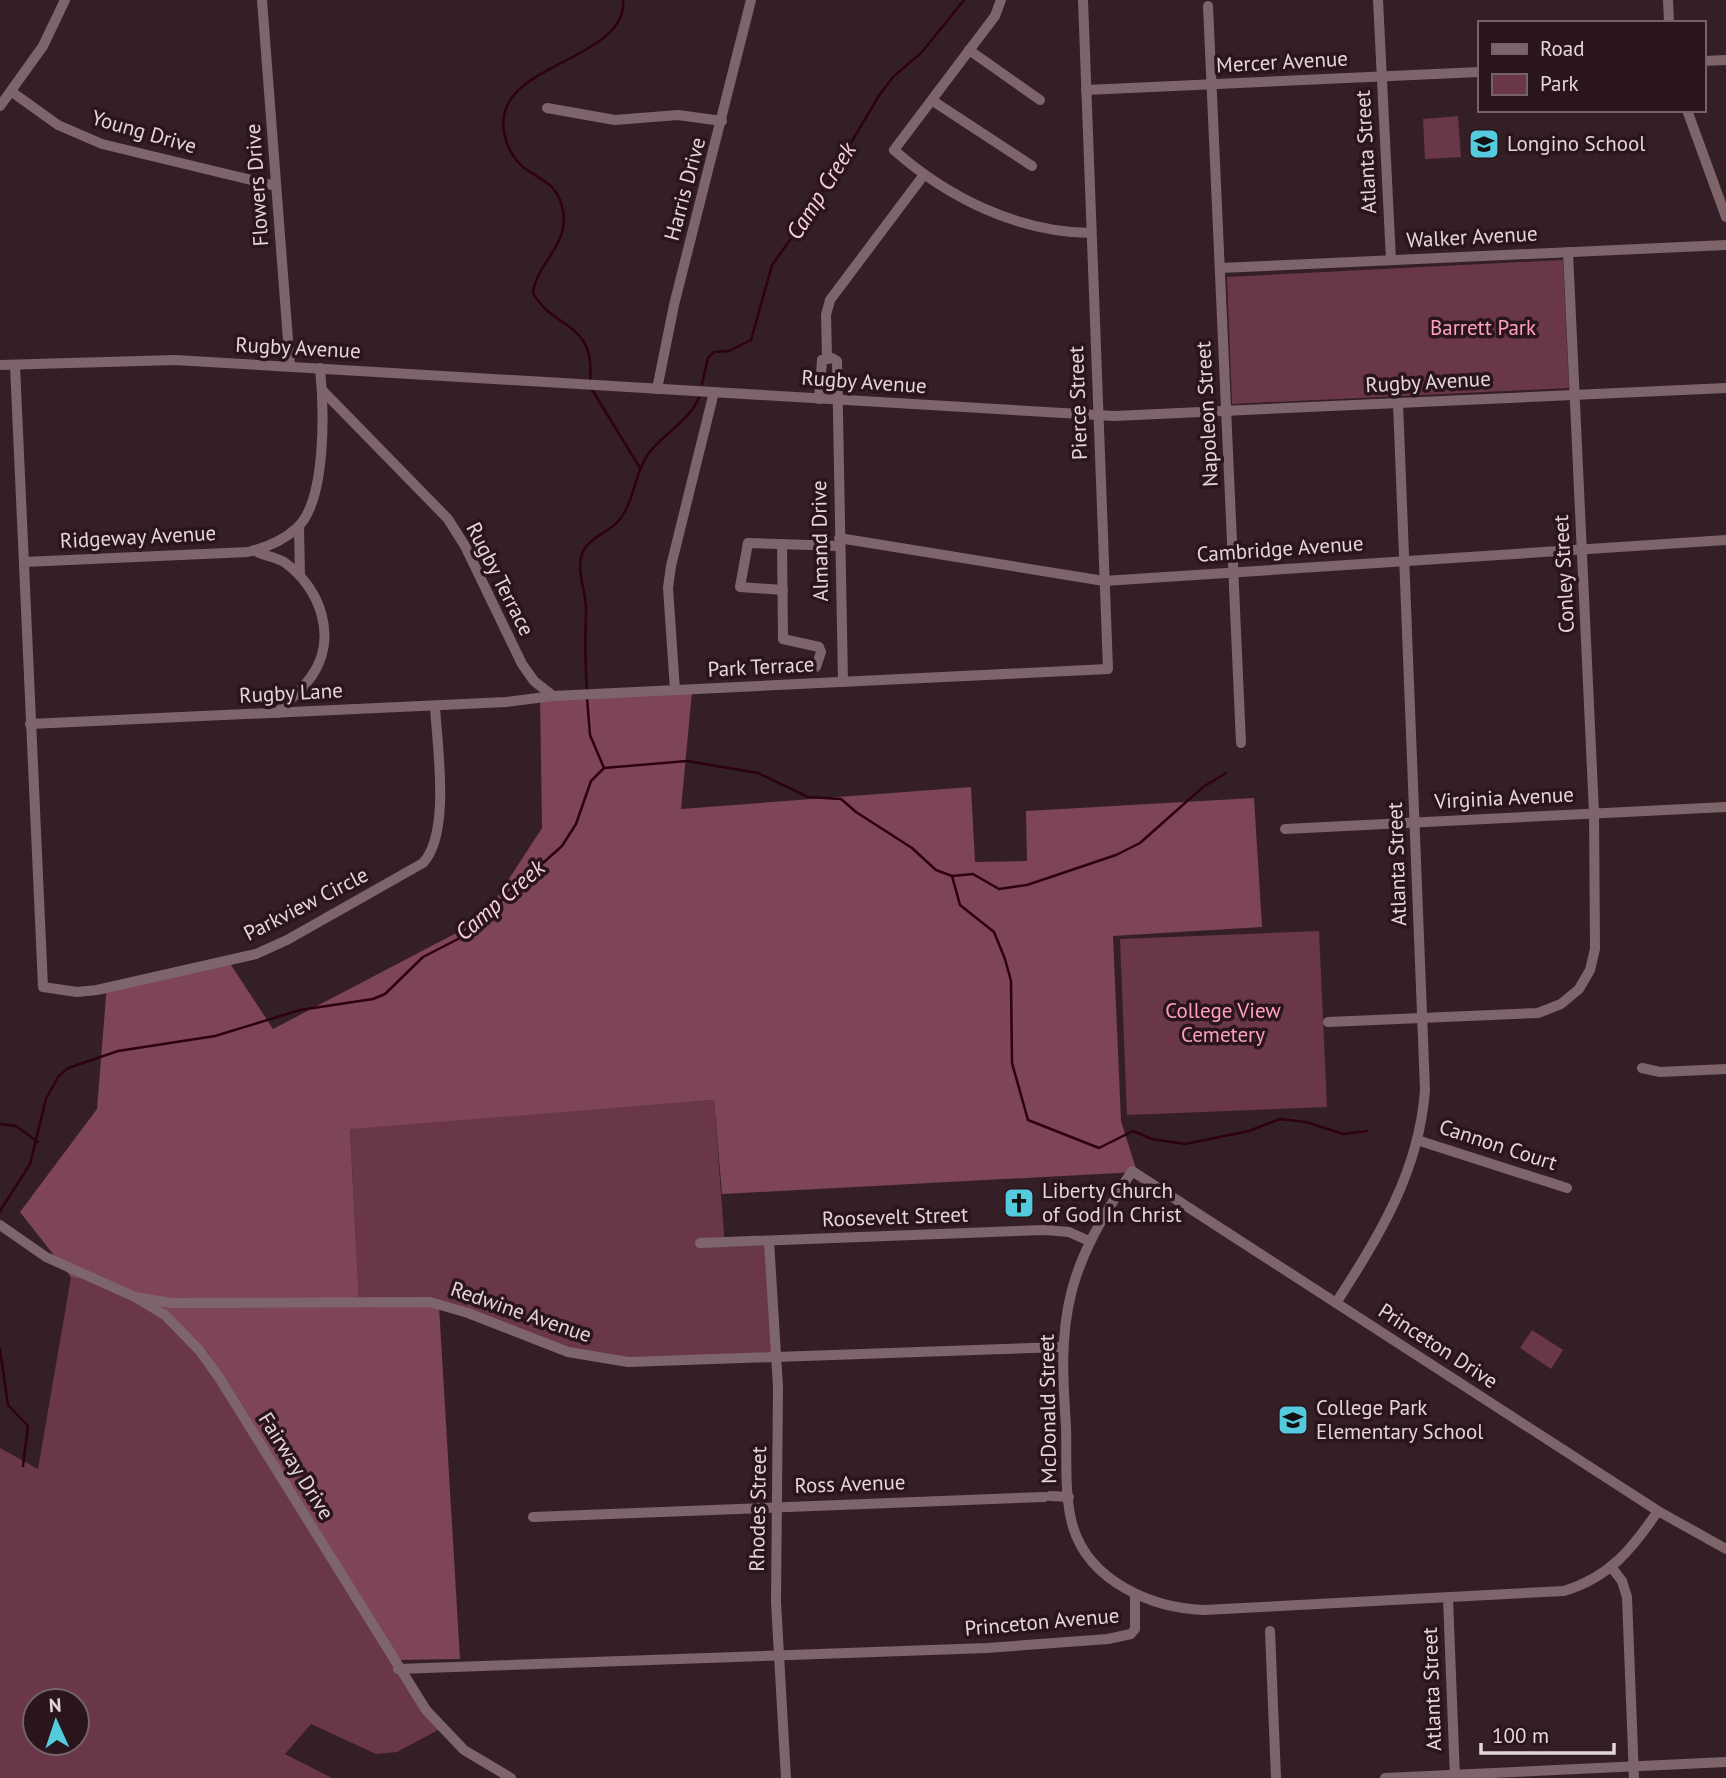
<svg xmlns="http://www.w3.org/2000/svg" width="1726" height="1778" viewBox="0 0 1726 1778" font-family="'PT Sans',sans-serif">
	<style>
		.green { fill: #693748; fill-rule: evenodd }
		.forest { fill: #7e4458 }
		.lines { fill: none; stroke-linecap: round; stroke-linejoin: round }
		.stream { stroke: #2e0013; stroke-width: 2.5 }
		.minor { stroke: #7e646b; stroke-width: 10 }
		.labels { text-anchor: middle; stroke-width: 7; stroke-linejoin: round; paint-order: stroke }
		.street-label { font-size: 21px; fill: #e4d5d9; stroke: #2b151c }
		.poi-label { font-size: 21px; fill: #e4d5d9; stroke: #2b151c; text-anchor: start }
		.park-label { font-size: 21px; fill: #fda1be; stroke: #2b151c }
		.water-label { font-size: 23px; font-style: italic; fill: #f7d0db; stroke: #2b151c }
	</style>
	<rect width="100%" height="100%" fill="#351f26"/>
	<g class="green">
		<polygon points="1458,116 1461,157 1425,159 1423,119"/>
		<polygon points="1563,260 1569,388 1232,404 1227,277"/>
		<polygon points="1319,931 1327,1107 1127,1115 1120,939"/>
		<polygon points="714,1100 725,1247 768,1245 774,1359 629,1358 573,1350 439,1306 359,1300 350,1128"/>
		<path d="M71 1277 125 1287 207 1351 268 1458 440 1729 397 1752 376 1754 311 1724 285 1754 332 1778H0V1448L38 1469ZM35 1701H77V1743H35Z"/>
		<polygon points="1532,1330 1563,1350 1551,1369 1520,1348"/>
	</g>
	<polygon class="forest" points="692,692 681,809 971,787 975,862 1027,861 1026,811 1254,798 1262,927 1113,936 1121,1121 1137,1172 722,1194 714,1100 350,1129 359,1300 439,1306 460,1659 398,1660 268,1458 207,1351 125,1287 71,1277 20,1212 97,1109 107,984 229,962 273,1029 483,919 542,828 540,694"/>
	<g class="lines">
		<g class="stream">
			<path d="M590 382C596 320 554 331 533 293 537 259 576 243 560 200 554 185 543 180 530 172 507 158 496 125 509 102 531 62 628 51 623 0"/>
			<polyline points="702,384 708,358 714,352 729,351 751,340 772,265 808,215 880,94 893,77 922,52 964,0"/>
			<polyline points="591,388 640,468"/>
			<path d="M587 691C585 664 585 638 586 611 587 592 573 565 585 548 595 533 615 531 624 513 635 495 635 473 648 454 664 433 691 420 700 395"/>
			<polyline points="587,698 590,735 604,768"/>
			<polyline points="604,768 687,761 758,773 808,797 841,799 856,812 912,848 936,870 952,876 973,874 999,889 1027,885 1116,855 1140,843 1203,787 1226,773"/>
			<polyline points="952,876 960,905 994,932 1005,959 1011,981 1012,1063 1028,1120 1099,1148 1133,1131 1152,1139 1185,1144 1249,1131 1280,1119 1306,1122 1343,1134 1367,1131"/>
			<polyline points="0,1124 16,1126 38,1142"/>
			<polyline points="0,1211 30,1164 46,1099 58,1077 68,1068 118,1051 215,1036 300,1010 373,999 385,994 423,957 458,939 562,846 576,824 591,781 604,768"/>
			<polyline points="0,1349 8,1405 28,1426 23,1466"/>
		</g>
		<g class="minor">
			<polyline points="262,0 290,366"/>
			<path d="M1001 0 995 16 894 150C948 198 1018 232 1091 233"/>
			<polyline points="1378,0 1391,260"/>
			<polyline points="1668,0 1669,23"/>
			<polyline points="1208,6 1241,743"/>
			<polyline points="969,50 1040,100"/>
			<polyline points="1703,61 1726,60"/>
			<polyline points="1086,90 1479,72"/>
			<polyline points="12,92 58,125 102,144 276,186"/>
			<polyline points="933,101 1032,166"/>
			<polyline points="0,106 43,46 65,0"/>
			<polyline points="547,108 615,120 678,115 722,121"/>
			<polyline points="1687,110 1726,217"/>
			<polyline points="1220,268 1726,245"/>
			<polyline points="827,357 826,315 830,300 923,176"/>
			<polyline points="0,365 175,360 1114,416 1726,388"/>
			<path d="M15 365 43 987 77 992 97 990 256 954 287 940 423 863C451 833 437 746 435 706"/>
			<polyline points="657,389 674,305 751,0"/>
			<polyline points="322,390 448,519 465,546 522,664 534,681 553,696"/>
			<polyline points="819,399 822,360 832,358 837,361 843,682"/>
			<polyline points="299,526 300,576"/>
			<polyline points="839,538 1104,581 1726,540"/>
			<polyline points="782,544 783,639 819,647 821,652 816,667"/>
			<path d="M254 550C262 556 274 556 284 562 320 587 339 638 311 677 302 690 288 701 277 713"/>
			<path d="M24 562 248 552C265 548 284 540 297 528 327 500 324 407 320 368"/>
			<polyline points="783,590 740,587 748,543 840,546"/>
			<polyline points="675,690 668,588 671,566 714,392"/>
			<polyline points="30,724 506,702 553,696 1108,669 1083,0"/>
			<polyline points="1285,829 1726,807"/>
			<polyline points="1328,1022 1538,1013 1561,1004 1579,989 1590,970 1595,949 1594,813 1568,252"/>
			<polyline points="1642,1068 1660,1072 1726,1069"/>
			<polyline points="1417,1140 1567,1188"/>
			<polyline points="0,1225 46,1257 135,1297 165,1315 200,1351 220,1379 426,1710 464,1750 511,1778"/>
			<polyline points="769,1241 778,1387 776,1602 786,1778"/>
			<polyline points="700,1243 1045,1230 1069,1232 1089,1241"/>
			<polyline points="135,1297 171,1303 430,1302 468,1313 568,1352 628,1362 1063,1347"/>
			<path d="M1336 1303C1379 1236 1419 1172 1425 1090L1398 403"/>
			<polyline points="1050,1496 1069,1497"/>
			<path d="M1658 1511C1632 1549 1610 1577 1564 1591L1204 1610C1152 1608 1090 1582 1073 1527 1064 1496 1067 1459 1066 1426 1063 1382 1060 1338 1071 1294 1082 1248 1107 1211 1132 1171L1658 1511 1726 1549"/>
			<polyline points="533,1517 1044,1497"/>
			<polyline points="1612,1568 1622,1581 1627,1597 1634,1778"/>
			<polyline points="1448,1598 1455,1778"/>
			<polyline points="1270,1631 1276,1778"/>
			<polyline points="398,1669 987,1648 1108,1639 1131,1634 1135,1629 1135,1594"/>
			<polyline points="1385,1778 1726,1762"/>
		</g>
	</g>
	<defs>
		<g id="school-square" transform="scale(1.575)"><rect x="-9" y="-9" width="18" height="18" rx="4" fill="#54cadd" stroke="#2b151c"/><path d="M0-5L7-2L0 1L-7-2ZM-4 1L0 2.5L4 1V4Q0 6-4 4Z" fill="#111"/></g>
		<g id="church-square" transform="scale(1.575)"><rect x="-9" y="-9" width="18" height="18" rx="4" fill="#54cadd" stroke="#2b151c"/><path d="M-1.2-6h2.4v3.5h3.3v2.4h-3.3V6h-2.4V-.1h-3.3v-2.4h3.3Z" fill="#111"/></g>
	</defs>
	<g fill-rule="evenodd">
		<use href="#school-square" x="1484" y="144"/>
		<use href="#church-square" x="1019" y="1203"/>
		<use href="#school-square" x="1293" y="1420"/>
	</g>
	<g class="labels">
		<g class="street-label">
			<text transform="translate(1282 62) rotate(-3)" y="7">Mercer Avenue</text>
			<text transform="translate(144 132) rotate(16)" y="7">Young Drive</text>
			<text transform="translate(1366 152) rotate(-93)" y="7">Atlanta Street</text>
			<text transform="translate(257 185) rotate(-94)" y="7">Flowers Drive</text>
			<text transform="translate(685 189) rotate(-75)" y="7">Harris Drive</text>
			<text transform="translate(1472 237) rotate(-3)" y="7">Walker Avenue</text>
			<text transform="translate(298 348) rotate(3)" y="7">Rugby Avenue</text>
			<text transform="translate(864 382) rotate(4)" y="7">Rugby Avenue</text>
			<text transform="translate(1428 382) rotate(-3)" y="7">Rugby Avenue</text>
			<text transform="translate(1078 403) rotate(-92)" y="7">Pierce Street</text>
			<text transform="translate(1207 414) rotate(-93)" y="7">Napoleon Street</text>
			<text transform="translate(138 537) rotate(-3)" y="7">Ridgeway Avenue</text>
			<text transform="translate(820 541) rotate(-91)" y="7">Almand Drive</text>
			<text transform="translate(1280 549) rotate(-4)" y="7">Cambridge Avenue</text>
			<text transform="translate(1564 574) rotate(-93)" y="7">Conley Street</text>
			<text transform="translate(500 579) rotate(63)" y="7">Rugby Terrace</text>
			<text transform="translate(761 667) rotate(-3)" y="7">Park Terrace</text>
			<text transform="translate(291 693) rotate(-3)" y="7">Rugby Lane</text>
			<text transform="translate(1504 798) rotate(-3)" y="7">Virginia Avenue</text>
			<text transform="translate(1397 864) rotate(-92)" y="7">Atlanta Street</text>
			<text transform="translate(306 904) rotate(-27)" y="7">Parkview Circle</text>
			<text transform="translate(1498 1145) rotate(18)" y="7">Cannon Court</text>
			<text transform="translate(895 1217) rotate(-2)" y="7">Roosevelt Street</text>
			<text transform="translate(521 1312) rotate(19)" y="7">Redwine Avenue</text>
			<text transform="translate(1438 1346) rotate(33)" y="7">Princeton Drive</text>
			<text transform="translate(1048 1409) rotate(-91)" y="7">McDonald Street</text>
			<text transform="translate(296 1466) rotate(58)" y="7">Fairway Drive</text>
			<text transform="translate(850 1484) rotate(-2)" y="7">Ross Avenue</text>
			<text transform="translate(758 1509) rotate(-89)" y="7">Rhodes Street</text>
			<text transform="translate(1042 1622) rotate(-5)" y="7">Princeton Avenue</text>
			<text transform="translate(1432 1689) rotate(-92)" y="7">Atlanta Street</text>
		</g>
		<g class="poi-label">
			<text x="1507" y="151">Longino School</text>
			<text x="1042" y="1198">Liberty Church<tspan x="1042" dy="24">of God In Christ</tspan></text>
			<text x="1316" y="1415">College Park<tspan x="1316" dy="24">Elementary School</tspan></text>
		</g>
		<g class="park-label">
			<text x="1483" y="335">Barrett Park</text>
			<text x="1223" y="1018">College View<tspan x="1223" dy="24">Cemetery</tspan></text>
		</g>
		<g class="water-label">
			<text transform="translate(821 191) rotate(-58)" y="8">Camp Creek</text>
			<text transform="translate(500 900) rotate(-41)" y="8">Camp Creek</text>
		</g>
	</g>
	<rect x="1478" y="21" width="228" height="91" fill="#2b151c" stroke="#756268" stroke-width="2"/>
	<rect x="1492" y="44" width="35" height="10" fill="#7e646b" stroke="#756268" stroke-width="2"/>
	<text x="1540" y="56" font-size="21" fill="#e4d5d9">Road</text>
	<rect x="1492" y="74" width="35" height="21" fill="#693748" stroke="#756268" stroke-width="2"/>
	<text x="1540" y="91" font-size="21" fill="#e4d5d9">Park</text>
	<g transform="translate(56 1722) rotate(357)"><circle r="33" fill="#2b151c" stroke="#756268" stroke-width="2"/>
	<path d="M0-5L12 26L0 18L-12 26Z" fill="#54cadd"/>
	<text y="-10" font-size="19" font-weight="bold" text-anchor="middle" fill="#e4d5d9">N</text>
	</g>
	<path d="M1481 1743v10h133v-10" fill="none" stroke="#e4d5d9" stroke-width="3.5"/>
	<text x="1492" y="1743" font-size="21" fill="#e4d5d9" stroke="#2b151c" stroke-width="5" paint-order="stroke">100 m</text>
</svg>
